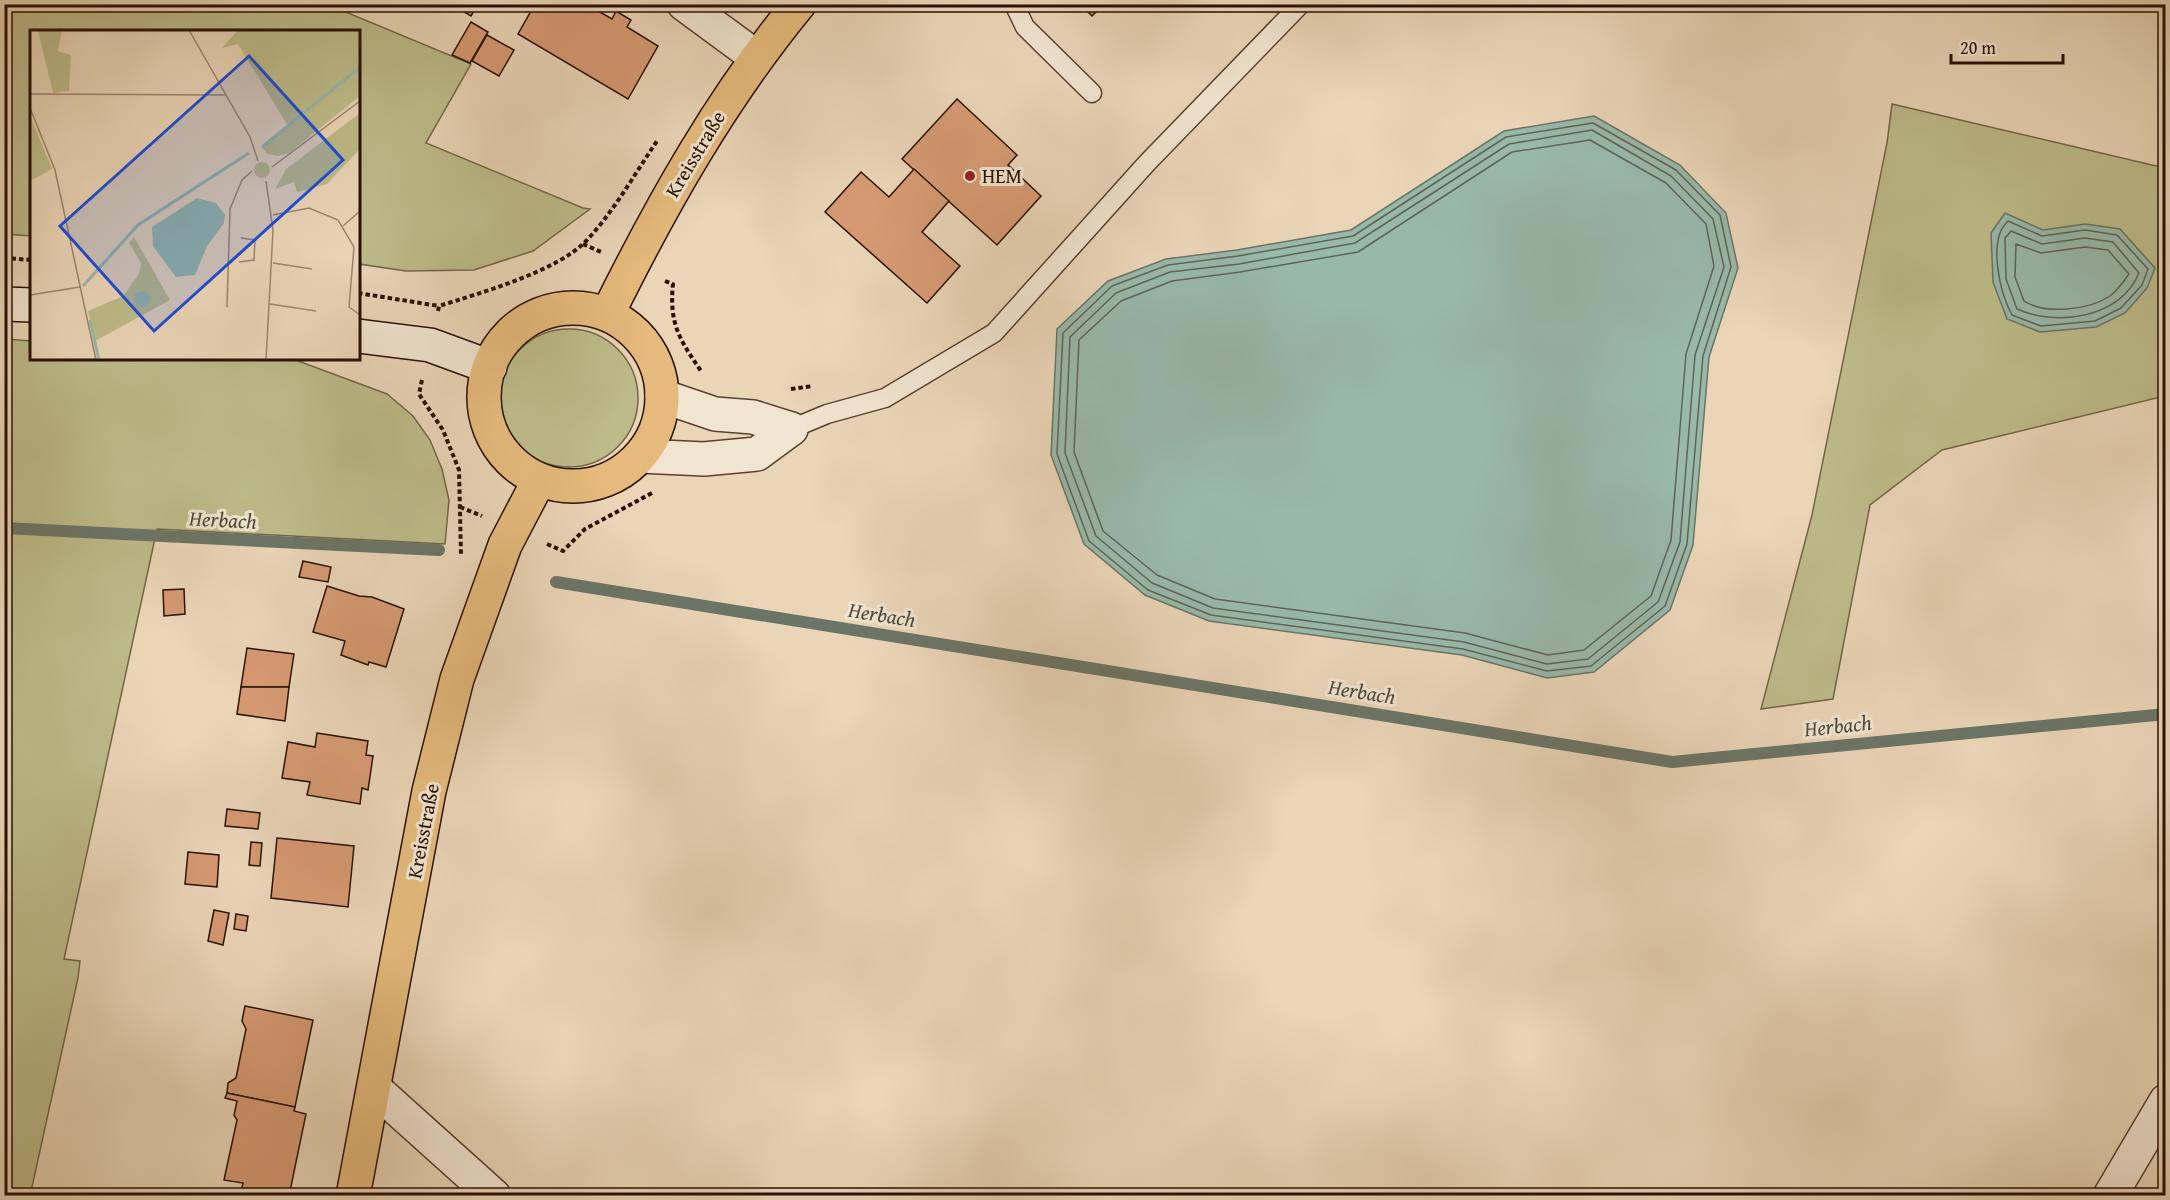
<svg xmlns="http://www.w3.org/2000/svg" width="2170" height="1200" viewBox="0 0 2170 1200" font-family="'Gentium Book Plus',serif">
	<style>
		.green { fill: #bdbb8a; stroke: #726646; stroke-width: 1.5 }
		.water { fill: #98b9aa; stroke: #6b7567; stroke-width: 1.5 }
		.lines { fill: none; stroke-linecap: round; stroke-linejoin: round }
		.shore { stroke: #606456; stroke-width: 1.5 }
		.stream { stroke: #6b7567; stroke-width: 12 }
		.building { fill: #d69a72; stroke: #281002; stroke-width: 1.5 }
		.lane-casing { stroke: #58412f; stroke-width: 21 }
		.street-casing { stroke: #58412f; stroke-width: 36 }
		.secondary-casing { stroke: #281002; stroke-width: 36 }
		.primary-casing { stroke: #281002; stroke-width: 36 }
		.path { stroke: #281002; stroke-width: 4; stroke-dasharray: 4.5 3; stroke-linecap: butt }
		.lane { stroke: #f1e4d0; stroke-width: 18 }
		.street { stroke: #f1e4d0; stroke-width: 33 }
		.secondary { stroke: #f1e4d0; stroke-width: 33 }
		.primary { stroke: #e5ba7c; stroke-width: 33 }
		.poi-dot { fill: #8f2418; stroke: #f1e4d0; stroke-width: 2 }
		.labels { text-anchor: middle; stroke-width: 6; stroke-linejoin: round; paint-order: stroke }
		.street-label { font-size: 20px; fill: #281002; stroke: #f1e4d0 }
		.poi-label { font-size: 20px; fill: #281002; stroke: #f1e4d0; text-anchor: start }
		.water-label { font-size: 21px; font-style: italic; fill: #4f4b3d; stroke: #f1e4d0 }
		.inset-river { fill: none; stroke: #98b9aa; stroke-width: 3 }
		.inset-road { fill: none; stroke: #9c866f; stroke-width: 1.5 }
		.view { fill: #1d4ed8; fill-opacity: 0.15; stroke: #1d4ed8; stroke-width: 3 }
		.inset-edge { fill: none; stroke: #281002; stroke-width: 3 }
	</style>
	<rect width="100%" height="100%" fill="#ead5b7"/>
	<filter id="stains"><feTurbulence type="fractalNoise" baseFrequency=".00333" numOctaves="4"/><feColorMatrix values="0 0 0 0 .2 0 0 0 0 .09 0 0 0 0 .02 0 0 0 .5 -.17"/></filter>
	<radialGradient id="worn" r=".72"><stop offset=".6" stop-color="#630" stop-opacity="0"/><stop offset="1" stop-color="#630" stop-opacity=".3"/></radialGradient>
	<g class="green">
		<polygon points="4,5 329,5 471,64 426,143 583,208 590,209 533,251 474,270 406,271 359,264 358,32 32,32 31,236 5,234"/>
		<polygon points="1892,104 2165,168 2165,396 1942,450 1870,505 1833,699 1761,709 1812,515 1887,143"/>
		<circle cx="569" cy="398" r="69"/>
		<polygon points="5,339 31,341 32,358 293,359 387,394 413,416 430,440 442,469 449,500 445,544 157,529 64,959 80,961 78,978 30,1196 4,1195"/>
	</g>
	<g class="water">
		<polygon points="1594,116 1680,165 1726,213 1738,268 1709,357 1693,545 1670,610 1594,672 1547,678 1462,655 1209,621 1145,595 1084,544 1051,455 1057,329 1108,281 1166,259 1237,250 1351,230 1504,131"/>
		<polygon points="2005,213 2043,230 2085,224 2120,229 2155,268 2147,288 2125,313 2096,327 2040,332 2007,319 1993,282 1991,233"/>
	</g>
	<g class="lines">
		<g class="shore">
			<polygon points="1593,123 1676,170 1720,215 1731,267 1703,356 1687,544 1665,606 1591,666 1547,671 1463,649 1211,615 1148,590 1089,541 1057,454 1063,333 1112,286 1168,265 1238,256 1353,236 1506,137"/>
			<polygon points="1592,130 1671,176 1713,219 1724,267 1695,355 1680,542 1658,602 1588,659 1547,664 1464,642 1213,608 1152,583 1096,536 1065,453 1070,337 1116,293 1170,272 1239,264 1355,243 1509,144"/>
			<polygon points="1590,140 1666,183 1706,224 1714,266 1686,354 1671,540 1651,596 1584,650 1548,655 1465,633 1215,599 1157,575 1103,531 1074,452 1079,340 1121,301 1172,281 1240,272 1358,252 1512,152"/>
			<path d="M2008 221 2042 236 2085 230 2117 235 2148 269 2142 285 2121 308 2095 321 2041 326 2012 315C2000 293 1987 240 2008 221Z"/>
			<path d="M2011 231 2042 244 2085 238 2113 242 2139 273C2121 318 2057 327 2017 309L2006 279 2005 238Z"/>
			<path d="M2016 244 2041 253 2085 247 2108 250 2129 274C2124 281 2117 291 2110 296 2089 310 2045 315 2024 301L2015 277Z"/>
		</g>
		<g class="stream">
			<polyline points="4,528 439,550"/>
			<polyline points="556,582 1672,762 2166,714"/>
		</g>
	</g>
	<g class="building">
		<polygon points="451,4 478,4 471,16"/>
		<polygon points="535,4 586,4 612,19 616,11 631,20 627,27 658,46 628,99 518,34"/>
		<polygon points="1080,4 1104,4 1092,16"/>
		<polygon points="471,22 488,32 470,63 452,55"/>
		<polygon points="487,35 514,50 499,76 472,61"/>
		<polygon points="957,99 1017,155 1008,165 1041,196 997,245 902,159"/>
		<polygon points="914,169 949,201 922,232 960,266 927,303 825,212 861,172 889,197"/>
		<polygon points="303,561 331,567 328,582 299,577"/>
		<polygon points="327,586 359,596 372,597 404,609 386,667 369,662 368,665 341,655 345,641 313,632"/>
		<polygon points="184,589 185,614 164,616 163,590"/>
		<polygon points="247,648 294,654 289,687 241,687"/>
		<polygon points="241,687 289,687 285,721 237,714"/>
		<polygon points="317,733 368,741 366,755 373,756 368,790 362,788 360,804 307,795 310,782 282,778 288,742 315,747"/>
		<polygon points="227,809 260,813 258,829 225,826"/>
		<polygon points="277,838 354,846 348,907 271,898"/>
		<polygon points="251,842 262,843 260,866 249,865"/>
		<polygon points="188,852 219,855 217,887 185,884"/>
		<polygon points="214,910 229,913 223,945 208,941"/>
		<polygon points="236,914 248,916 246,931 234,929"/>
		<polygon points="245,1006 313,1020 295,1107 227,1093 228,1083 236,1078 246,1029 242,1021"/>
		<polygon points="227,1093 295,1107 294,1111 306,1114 289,1196 240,1196 243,1183 224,1180 237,1120 234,1115 237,1101 225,1098"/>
	</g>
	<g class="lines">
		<g class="lane-casing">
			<g id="lane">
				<polyline points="1014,4 1025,27 1092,93"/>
				<polyline points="791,429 827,414 885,398 994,333 1147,163 1301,4"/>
			</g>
		</g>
		<g class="street-casing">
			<g id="street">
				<polyline points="684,4 756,57"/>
				<polyline points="662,396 715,414 753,417 791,429"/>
				<polyline points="640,456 704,459 757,454 791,429"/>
				<polyline points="375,1089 494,1196"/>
				<polyline points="2110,1196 2166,1101"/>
			</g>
		</g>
		<g class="secondary-casing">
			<g id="secondary">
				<polyline points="4,304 32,305"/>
				<polyline points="358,336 430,345 490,367"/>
			</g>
		</g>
		<g class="primary-casing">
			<g id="primary">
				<circle cx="573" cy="397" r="89"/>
				<path d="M608 313C662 204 721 99 799 4"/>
				<polyline points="353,1196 429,791 457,679 505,545 539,480"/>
			</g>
		</g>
		<g class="path">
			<polyline points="583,244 601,252"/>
			<polyline points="4,258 32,260"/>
			<path d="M665 281 673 284C669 323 679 339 701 371"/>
			<polyline points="358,293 439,306"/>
			<path d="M438 311 439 306C480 293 555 272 585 242 613 213 634 175 657 141"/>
			<polyline points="422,380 419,394 443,430 459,470 461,554"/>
			<polyline points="791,389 813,386"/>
			<polyline points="460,507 482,516"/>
			<polyline points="547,544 563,551 585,529 652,493"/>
		</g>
		<use href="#lane" class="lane"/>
		<use href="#street" class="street"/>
		<use href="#secondary" class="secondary"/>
		<use href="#primary" class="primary"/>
	</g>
	<circle class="poi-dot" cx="970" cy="176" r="6"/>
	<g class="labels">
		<g class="street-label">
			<text transform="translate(695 154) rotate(-59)" y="7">Kreisstraße</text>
			<text transform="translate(423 831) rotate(-79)" y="7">Kreisstraße</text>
		</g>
		<g class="poi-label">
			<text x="982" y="183">HEM</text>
		</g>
		<g class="water-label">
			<text transform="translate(223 520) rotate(3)" y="7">Herbach</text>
			<text transform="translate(882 615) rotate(9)" y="7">Herbach</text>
			<text transform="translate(1362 692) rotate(9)" y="7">Herbach</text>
			<text transform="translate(1838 726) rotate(-6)" y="7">Herbach</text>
		</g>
	</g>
	<g transform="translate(30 30)">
		<rect width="330" height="330" fill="#ead5b7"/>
		<path d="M8 0H32L28 21 41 25 39 61 23 63ZM208 0H330V66L259 123 248 126 238 124 232 118 258 96 208 14 192 18ZM330 83V119L297 154 267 162 264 152 245 159 256 139ZM0 86 22 139 0 151ZM224 140a8 8 0 1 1 16 0a8 8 0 1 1-16 0ZM104 207 140 270 65 311 58 281 93 266 109 244 111 233 99 213Z" fill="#bdbb8a"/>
		<path d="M167 168 186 173 195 185 194 193 177 216 165 245 146 247 123 216 122 197ZM104 269a8 8 0 1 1 16 0a8 8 0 1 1-16 0Z" fill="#98b9aa"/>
		<path class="inset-river" d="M232 117 330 37M53 256 108 195 219 123M60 290 69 330"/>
		<path class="inset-road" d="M159 0 220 107 228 131M0 64 195 65M0 78 25 140 66 330M242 137 330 71M236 151 243 200 236 330M243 185 279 178 308 190 324 217 319 277 330 285M313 196 330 181M209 232 224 230 225 210 211 208M243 233 282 239M0 265 50 257M240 274 286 281M197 277 200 179 212 150 222 141"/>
		<path class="view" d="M219 26 313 130 124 301 30 196Z"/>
		<rect width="330" height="330" class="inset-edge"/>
	</g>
	<rect width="2170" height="1200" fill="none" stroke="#ead5b7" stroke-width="24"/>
	<rect x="6" y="6" width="2158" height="1188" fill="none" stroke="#281002" stroke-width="3"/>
	<rect x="12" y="12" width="2146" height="1176" fill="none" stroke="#281002" stroke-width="1.5"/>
	<path d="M1951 54v9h112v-9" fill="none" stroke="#281002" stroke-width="3"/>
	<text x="1960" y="54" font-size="18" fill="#281002" stroke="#f1e4d0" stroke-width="4.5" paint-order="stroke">20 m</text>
	<rect width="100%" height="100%" filter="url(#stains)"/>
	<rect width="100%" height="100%" fill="url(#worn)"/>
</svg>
